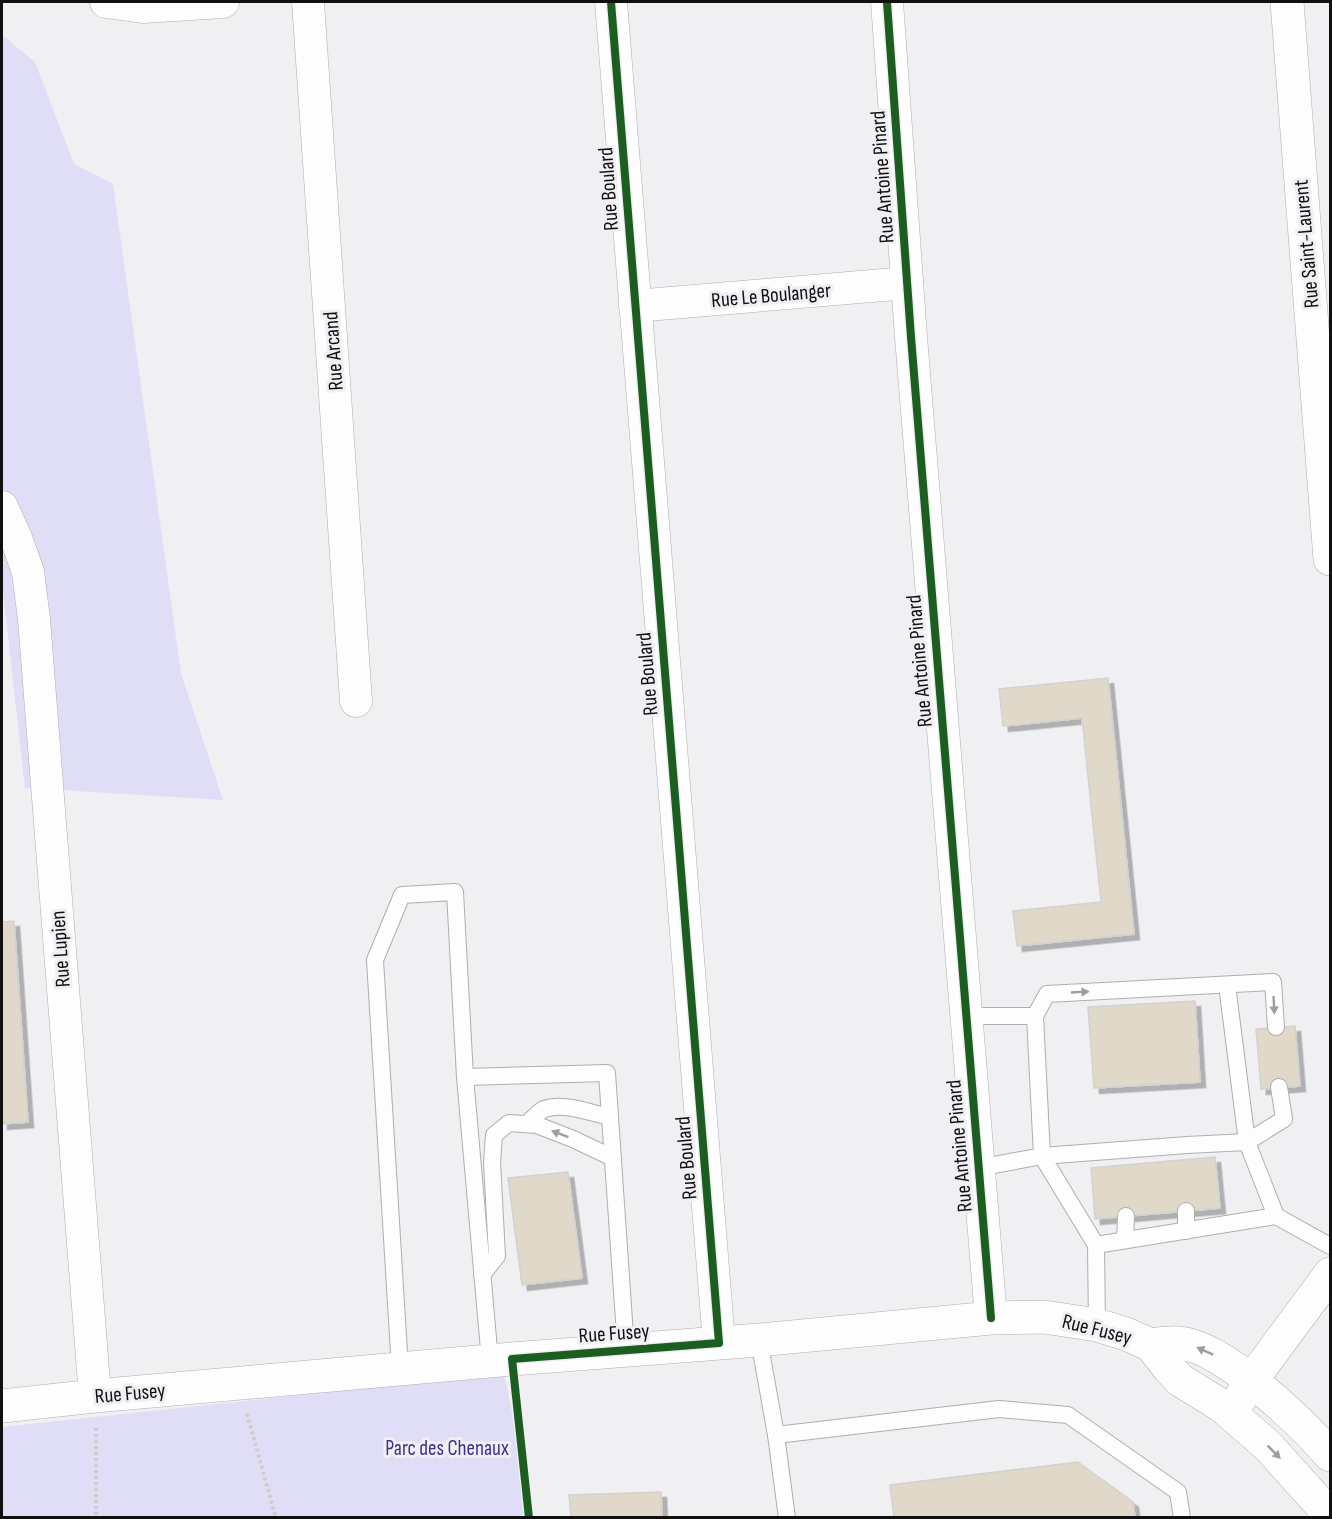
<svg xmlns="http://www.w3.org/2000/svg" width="1332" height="1519" viewBox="0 0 1332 1519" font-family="'Sofia Sans Condensed',sans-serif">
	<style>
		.green { fill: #e0def7 }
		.building { fill: #e0d8c9; stroke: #d2d2d2; stroke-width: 1.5; filter: url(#shadow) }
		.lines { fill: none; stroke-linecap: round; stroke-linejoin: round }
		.service-casing { stroke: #aeaeb0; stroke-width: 18 }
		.minor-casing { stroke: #aeaeb0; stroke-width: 33 }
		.tertiary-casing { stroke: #aeaeb0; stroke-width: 34 }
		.primary-casing { stroke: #aeaeb0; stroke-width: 34 }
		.path { stroke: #cdcdcf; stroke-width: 4; stroke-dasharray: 3 3; stroke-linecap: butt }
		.service { stroke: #fdfdfd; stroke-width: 16 }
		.minor { stroke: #fdfdfd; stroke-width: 32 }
		.tertiary { stroke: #fdfdfd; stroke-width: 33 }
		.primary { stroke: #fdfdfd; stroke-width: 33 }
		.cycleway-casing { stroke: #efeff4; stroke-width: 11 }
		.cycleway { stroke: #1b5e20; stroke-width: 8 }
		.oneway { fill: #9e9e9f }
		.labels { text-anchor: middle; stroke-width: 6; stroke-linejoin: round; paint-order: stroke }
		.street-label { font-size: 21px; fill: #101011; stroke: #efeff4 }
		.park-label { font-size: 21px; fill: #422f88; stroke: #efeff4 }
	</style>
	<defs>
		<filter id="shadow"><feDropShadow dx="5.5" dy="5.5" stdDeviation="0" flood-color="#0004"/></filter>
	</defs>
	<rect width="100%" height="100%" fill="#f0f0f3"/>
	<g class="green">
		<polygon points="2,35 35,62 74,164 113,184 181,673 223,800 25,788 2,583"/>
		<polygon points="504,1373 533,1517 2,1517 2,1427"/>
	</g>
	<g class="building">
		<polygon points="1108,678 1134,934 1017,946 1013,911 1101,902 1082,718 1003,726 999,689"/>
		<polygon points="14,921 28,1122 2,1124 2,922"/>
		<polygon points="1195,1001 1200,1082 1094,1088 1088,1007"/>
		<polygon points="1295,1026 1300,1086 1261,1089 1256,1029"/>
		<polygon points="1215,1157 1220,1208 1095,1219 1091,1168"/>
		<polygon points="568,1172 582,1278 522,1285 508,1178"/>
		<polygon points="1078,1462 1133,1502 1135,1518 894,1518 890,1485"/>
		<polygon points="661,1492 662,1518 571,1518 569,1495"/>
	</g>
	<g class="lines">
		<g class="service-casing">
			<g id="service">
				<polyline points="1227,985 1247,1142 1284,1119 1279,1087"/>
				<polyline points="966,1016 1035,1016 1042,1156 978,1168"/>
				<polyline points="1035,1016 1047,994 1273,982 1276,1027"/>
				<polyline points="465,1077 607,1073 626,1350"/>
				<path d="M526 1124C532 1120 538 1112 544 1109 564 1102 590 1113 610 1117"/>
				<polyline points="1186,1211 1186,1231"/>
				<polyline points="1125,1240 1126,1216"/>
				<polyline points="1096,1245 1276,1216"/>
				<polyline points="482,1275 497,1256 492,1162 494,1135 509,1123 537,1125 573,1139 613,1158"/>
				<polyline points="1097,1325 1096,1245 1042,1156 1187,1145 1247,1142 1276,1216 1330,1246"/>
				<polyline points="759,1340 776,1435 999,1409 1068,1415 1178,1492 1182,1518"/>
				<polyline points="400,1369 375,960 402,895 455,892 465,1077 490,1361"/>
				<polyline points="776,1435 787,1518"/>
			</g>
		</g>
		<g class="minor-casing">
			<g id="minor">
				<polyline points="106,2 143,7 223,2"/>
				<polyline points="308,2 356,701"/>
				<polyline points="611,2 719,1343"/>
				<polyline points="887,2 911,337 991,1318"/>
				<polyline points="635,306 907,283"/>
				<polyline points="2,507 16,538 28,572 34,619 95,1396"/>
			</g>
		</g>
		<g class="tertiary-casing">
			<g id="tertiary">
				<polyline points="1287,2 1330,559"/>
				<polyline points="1231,1413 1251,1381 1330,1274"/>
			</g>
		</g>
		<g class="primary-casing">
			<g id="primary">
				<path d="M1151 1345C1160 1344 1170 1342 1179 1343 1223 1346 1301 1422 1330 1455"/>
				<polyline points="2,1406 95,1396 512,1359 759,1340 991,1318 1044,1317 1097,1325 1126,1334 1151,1345 1168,1367 1180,1380 1222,1406 1268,1446 1330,1515"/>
			</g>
		</g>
		<g class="path">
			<polyline points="247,1414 276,1518"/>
			<polyline points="96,1428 96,1518"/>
		</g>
		<use href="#service" class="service"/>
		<use href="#minor" class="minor"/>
		<use href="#tertiary" class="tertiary"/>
		<use href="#primary" class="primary"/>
		<g class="cycleway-casing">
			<g id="cycleway">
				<polyline points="887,2 911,337 991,1318"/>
				<polyline points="529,1518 512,1359 719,1343 611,2"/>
			</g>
		</g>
		<use href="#cycleway" class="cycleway"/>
	</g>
	<defs><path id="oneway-solid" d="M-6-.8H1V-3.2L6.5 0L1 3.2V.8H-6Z" transform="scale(1.5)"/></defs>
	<g class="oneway">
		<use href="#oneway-solid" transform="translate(1080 992) rotate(-3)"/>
		<use href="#oneway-solid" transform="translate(1274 1005) rotate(87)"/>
		<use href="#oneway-solid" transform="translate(560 1134) rotate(-159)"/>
		<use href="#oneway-solid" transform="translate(1205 1351) rotate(-156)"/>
		<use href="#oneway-solid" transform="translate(1274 1452) rotate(45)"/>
	</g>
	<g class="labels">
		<g class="street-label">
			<text transform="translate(882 177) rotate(-94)" y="7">Rue Antoine Pinard</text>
			<text transform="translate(608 189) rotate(-94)" y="7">Rue Boulard</text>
			<text transform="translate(1306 244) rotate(-95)" y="7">Rue Saint-Laurent</text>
			<text transform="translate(771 295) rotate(-5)" y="7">Rue Le Boulanger</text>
			<text transform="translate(333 351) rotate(-94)" y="7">Rue Arcand</text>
			<text transform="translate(919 661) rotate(-95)" y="7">Rue Antoine Pinard</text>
			<text transform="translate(647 674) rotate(-95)" y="7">Rue Boulard</text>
			<text transform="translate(60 949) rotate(-94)" y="7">Rue Lupien</text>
			<text transform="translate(959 1146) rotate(-95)" y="7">Rue Antoine Pinard</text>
			<text transform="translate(686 1158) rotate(-95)" y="7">Rue Boulard</text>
			<text transform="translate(1097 1329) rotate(14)" y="7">Rue Fusey</text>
			<text transform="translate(614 1333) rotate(-4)" y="7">Rue Fusey</text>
			<text transform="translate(130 1393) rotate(-5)" y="7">Rue Fusey</text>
		</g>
		<g class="park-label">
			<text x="447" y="1455">Parc des Chenaux</text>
		</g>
	</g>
	<rect width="1332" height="1519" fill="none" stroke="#101011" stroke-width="6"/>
</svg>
